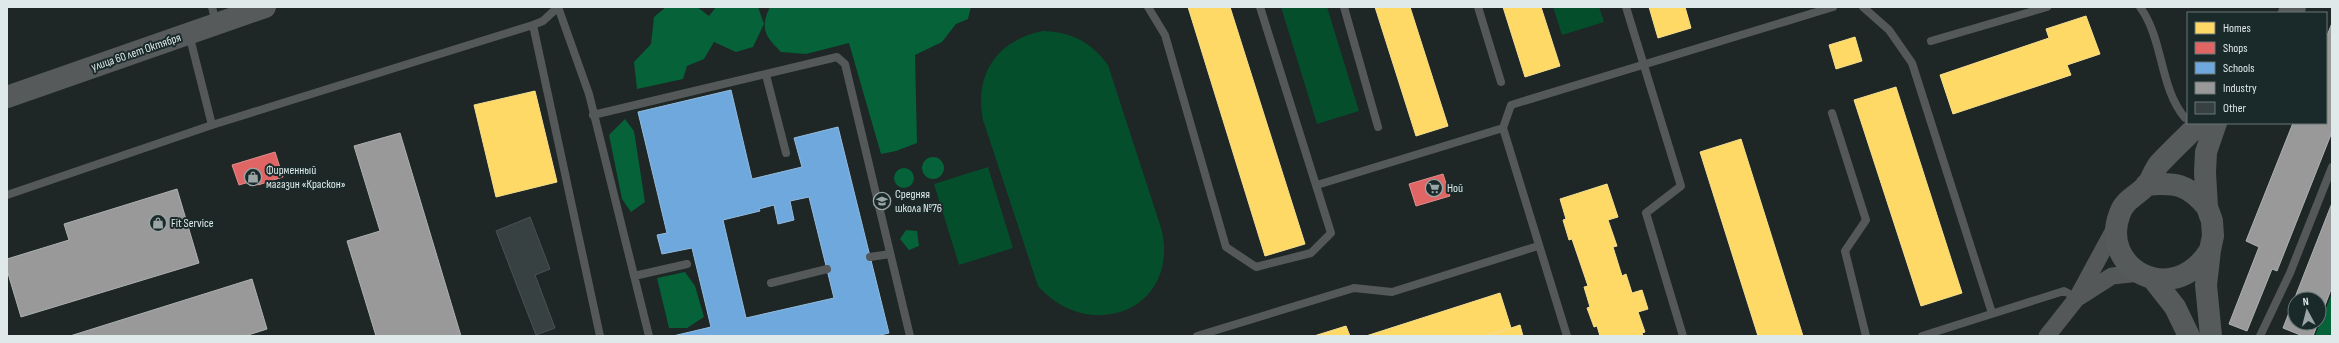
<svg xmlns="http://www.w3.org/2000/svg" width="2339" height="343" font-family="'Sofia Sans Condensed',sans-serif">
<rect width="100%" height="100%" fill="#1e2626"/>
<path fill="#044e2c" d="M1281,7H1327L1359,111L1317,124Z
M1553,7H1599L1604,22L1562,35Z
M1043,31C1072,32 1091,42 1108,65L1162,231C1179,312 1088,343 1038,286L983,120C974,74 997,40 1043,31Z
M988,167L1013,248L959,265L934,184Z"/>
<path fill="#056239" d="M666,7H697L709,16L716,7H758L764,24L753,47L736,52L714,42L704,59L687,66L683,79L637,89L634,62L651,44L654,17Z
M770,7H971L968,19L956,24L942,42L915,55L917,143L896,151L881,154L849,43L806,54L781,52C766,37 759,29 770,7Z
M625,119L634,131L645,202L631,212L622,199L609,135Z
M922 168a11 11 0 1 1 22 0a11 11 0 1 1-22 0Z
M894 178a10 10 0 1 1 20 0a10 10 0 1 1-20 0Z
M906,230L917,231L919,246L909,250L900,239Z
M685,272L695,286L704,317L687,328H669L657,278Z
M2332,293V336H2315Z"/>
<path fill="#ffd966" stroke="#f5de8d" d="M1188,7H1230L1305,244L1265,256Z
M1375,7H1410L1448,126L1416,136Z
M1503,7H1541L1560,66L1525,77Z
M1649,7H1685L1691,28L1658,38Z
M2086,16L2100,54L2067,65L2071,75L1953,114L1940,75L2049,38L2046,29Z
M1855,37L1862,61L1836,69L1829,45Z
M1896,87L1962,293L1921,306L1854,100Z
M535,91L557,182L496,197L474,105Z
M1741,139L1803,336H1758L1700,152Z
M1607,184L1618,217L1608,220L1617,246L1613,247L1622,276L1626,274L1632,293L1642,290L1648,309L1638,312L1645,332L1642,333L1643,336H1600L1597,326L1594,327L1587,308L1590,307L1584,287L1588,286L1572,239L1569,240L1563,220L1566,219L1560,199Z
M1500,293L1511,328L1486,336H1366Z
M1520,325L1523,336H1486L1511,328Z
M1346,326L1350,336H1314Z"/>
<path fill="#e06666" stroke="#e08d8d" d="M275,152L283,177L258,185L256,180L239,185L232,165Z
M1443,174L1450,196L1416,206L1409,184Z"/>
<path fill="#6fa8dc" stroke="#91bce0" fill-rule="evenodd" d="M731,90L752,179L802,167L794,138L838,127L889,333L876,336H673L711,327L692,248L662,254L657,235L667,233L638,112ZM809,197L834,298L746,318L723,220L760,211L759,209L774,205L778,224L794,220L790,201Z"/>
<path fill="#999" stroke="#aeb1b1" d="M2332,23V132L2277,271L2272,269L2247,331L2229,324L2259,247L2246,241L2293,123H2326V38Z
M400,133L461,336H376L347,241L380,231L354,146Z
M177,189L199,263L21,317L7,270V259L69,240L64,224Z
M2332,203V287L2319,321V299H2295V323H2318L2313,336H2303L2283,328Z
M252,279L267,329L245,336H70Z"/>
<path fill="#374142" stroke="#4a5153" d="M530,217L550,269L535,275L555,328L536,335L496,231Z"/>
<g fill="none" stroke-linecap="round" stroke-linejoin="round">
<path stroke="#555858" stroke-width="8" d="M212,7L216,23
M558,7L543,21L533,25L600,336
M558,7L589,94L649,336
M1148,7L1165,35L1226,247L1256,267L1311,253L1331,233L1260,7
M1344,7L1378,127
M1478,7L1501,82
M1626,7L1681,186L1646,213L1683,336
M1863,7L1889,30L1912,63L1992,313
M2140,7C2164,40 2159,87 2185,118L2188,117
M189,34L212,125
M1931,41L2047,7
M766,75L786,153
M1832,113L1866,220L1845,251L1866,336
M593,115L837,57L845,64L910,336
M1317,185L1503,128
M7,195L212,125L533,25
M870,257L890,254
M634,276L687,264
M771,283L827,269
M1197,336L1354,288L1392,292L1538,246
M1567,336L1503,128L1511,105L1833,7
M1922,336L2064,291L2077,298
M2260,336L2290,273L2332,167"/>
<path stroke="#555858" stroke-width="17" d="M2079,297L2112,276L2140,273
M2047,336L2077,298L2116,226"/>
<path stroke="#575a5a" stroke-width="22" d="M2289,13L2295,7
M7,97L265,7
M2200,123C2186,137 2172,150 2159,164C2154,170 2152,179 2147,185C2138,195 2125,199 2120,213C2098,268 2173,310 2210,250
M2146,185C2175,182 2188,184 2207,207
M2153,279L2175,307L2189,336
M2211,336L2206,285L2210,250L2213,236L2212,221L2207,207L2205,173L2206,152L2216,123"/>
</g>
<defs>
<symbol id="shop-ring" viewBox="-11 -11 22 22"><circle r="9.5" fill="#1a2929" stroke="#9ba5a5" stroke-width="1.5"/><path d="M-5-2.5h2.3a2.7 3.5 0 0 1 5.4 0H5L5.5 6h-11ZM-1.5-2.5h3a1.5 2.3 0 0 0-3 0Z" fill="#9ba5a5"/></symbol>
<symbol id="supermarket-ring" viewBox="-11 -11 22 22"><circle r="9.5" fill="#1a2929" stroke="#9ba5a5" stroke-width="1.5"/><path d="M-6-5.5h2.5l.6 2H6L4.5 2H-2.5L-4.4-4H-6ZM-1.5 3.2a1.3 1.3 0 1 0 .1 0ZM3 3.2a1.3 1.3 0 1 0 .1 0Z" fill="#9ba5a5"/></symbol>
<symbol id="school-ring" viewBox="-11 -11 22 22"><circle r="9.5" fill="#1a2929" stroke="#9ba5a5" stroke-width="1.5"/><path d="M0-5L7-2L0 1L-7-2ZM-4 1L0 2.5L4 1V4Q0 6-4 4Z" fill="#9ba5a5"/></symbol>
</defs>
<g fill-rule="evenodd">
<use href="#shop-ring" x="243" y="167" width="20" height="20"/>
<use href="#supermarket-ring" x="1424" y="178" width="20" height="20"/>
<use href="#school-ring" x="872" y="191" width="20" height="20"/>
<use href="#shop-ring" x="148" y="213" width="20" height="20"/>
</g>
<g text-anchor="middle" stroke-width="4" stroke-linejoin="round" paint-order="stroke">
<g font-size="12" fill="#dfe9e9" stroke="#1a2929">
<text transform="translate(136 52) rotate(-19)" y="4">улица 60 лет Октября</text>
</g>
<g font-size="12" fill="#dfe9e9" stroke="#1a2929" text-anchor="start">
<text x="266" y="174">Фирменный<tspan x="266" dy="14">магазин «Краскон»</tspan></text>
<text x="1447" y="192">Ной</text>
<text x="895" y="198">Средняя<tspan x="895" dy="14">школа №76</tspan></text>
<text x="171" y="227">Fit Service</text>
</g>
</g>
<rect width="2339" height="343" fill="none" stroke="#dfe9e9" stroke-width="16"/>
<rect x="2187" y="12" width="140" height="112" fill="#1a2929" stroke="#697676"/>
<rect x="2195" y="22" width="20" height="12" fill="#ffd966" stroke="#697676"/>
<text x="2223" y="32" font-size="12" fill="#dfe9e9">Homes</text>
<rect x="2195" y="42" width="20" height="12" fill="#e06666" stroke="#697676"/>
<text x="2223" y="52" font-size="12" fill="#dfe9e9">Shops</text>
<rect x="2195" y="62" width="20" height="12" fill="#6fa8dc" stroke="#697676"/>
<text x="2223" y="72" font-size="12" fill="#dfe9e9">Schools</text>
<rect x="2195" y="82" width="20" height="12" fill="#999999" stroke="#697676"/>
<text x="2223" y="92" font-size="12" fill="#dfe9e9">Industry</text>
<rect x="2195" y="102" width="20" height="12" fill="#374142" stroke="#697676"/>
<text x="2223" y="112" font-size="12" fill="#dfe9e9">Other</text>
<g transform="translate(2307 311) rotate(353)"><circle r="19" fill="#1a2929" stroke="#697676"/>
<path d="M0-3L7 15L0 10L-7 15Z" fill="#9ba5a5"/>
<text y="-6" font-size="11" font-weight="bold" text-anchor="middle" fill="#dfe9e9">N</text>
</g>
</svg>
